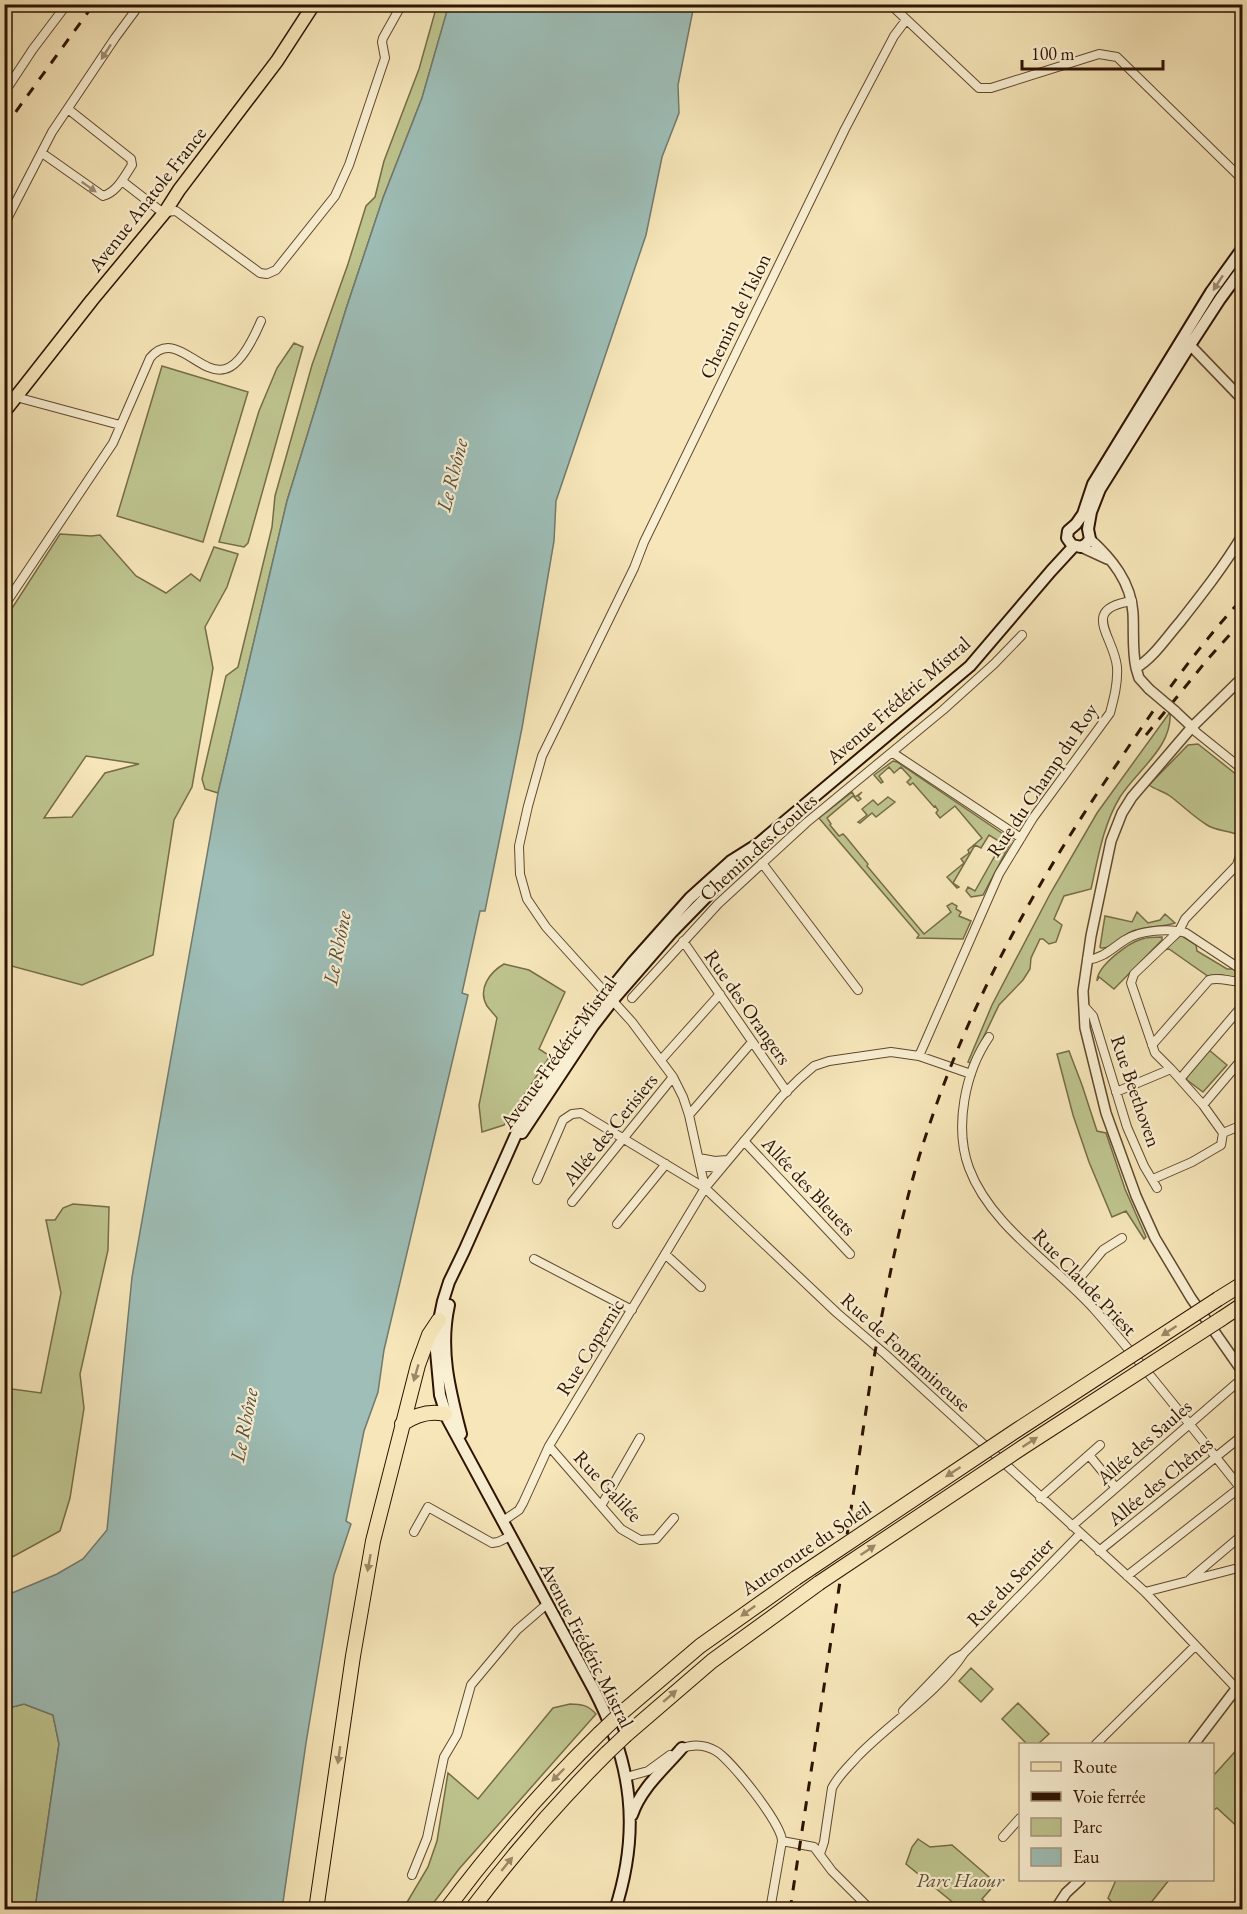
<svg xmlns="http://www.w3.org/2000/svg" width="1247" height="1914" font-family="'EB Garamond',serif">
<rect width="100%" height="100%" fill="#f6e6b9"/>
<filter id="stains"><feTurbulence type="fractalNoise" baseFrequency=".00333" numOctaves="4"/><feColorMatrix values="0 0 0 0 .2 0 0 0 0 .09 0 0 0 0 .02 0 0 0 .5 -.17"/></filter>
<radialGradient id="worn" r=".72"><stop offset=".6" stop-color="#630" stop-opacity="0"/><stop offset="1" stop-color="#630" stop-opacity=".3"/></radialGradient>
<path fill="#bec48e" stroke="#766c47" stroke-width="1.5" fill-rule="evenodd" d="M437,5H449L422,98L383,198L346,309L287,501L218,793L205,789L202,779L226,676L238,667L272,527L275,496L312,365L348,264L366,206L375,197L384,161L419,69Z
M294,343L303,347L248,543L244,547L219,542L259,411L277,368Z
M162,366L248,392L203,542L117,516Z
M60,534L91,536L100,535L136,576L166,593L191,574L200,581L214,547L238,554L227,587L205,627L213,668L192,787L174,820L153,955L82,985L4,964L5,619ZM86,756L139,764L105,773L72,817L44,818Z
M1170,712C1173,747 1137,770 1120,797C1103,825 1098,858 1091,889L1064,896L1054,919L1062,925L1056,942L1049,944L1043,939H1040L1031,958L1030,969L1023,980L999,1005L971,1063L968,1062L992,1005L1050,894L1097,813Z
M1198,744L1242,779V837C1232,830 1218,832 1207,825C1194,817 1182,805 1170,796C1163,791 1156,790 1149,785L1188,745Z
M893,761L897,762L1012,840L983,895L971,897L966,891L968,887L975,891L1002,843L989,835L981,848L975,845L953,883L959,887L957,888L947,877L964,863L961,859L969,853L968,850L982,838L955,806L940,818L936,813L938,810L935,806L934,807L913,783L910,785L907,782L911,778L901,767L894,773L889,767L879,776L883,782L881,783L874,775Z
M852,792L855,797L862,792L858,796L861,799L858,801L853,796L827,818L831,824L830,825L839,836L843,834L846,837L868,864L867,866L924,934L951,912L947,906L952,903L957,906L956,909L961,912L959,916L971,921L963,939L917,938L919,935L819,818Z
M888,797L895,802L876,817L872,813L860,823L858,822L867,815L862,809L873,800L878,805Z
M1137,912L1148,923L1160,920L1165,914L1175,923C1161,928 1145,925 1131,932C1121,936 1112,949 1101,948L1100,947L1105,916L1132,922Z
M1180,936H1182L1196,945L1197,951L1227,969H1233L1242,974V979L1221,975L1209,977L1169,949L1164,950Z
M1162,937V940L1114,989L1099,977L1097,981C1097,966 1128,943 1142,939C1148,937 1155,937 1162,937Z
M504,964L529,970L565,992L539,1049L550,1056L504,1125L482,1132L479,1105L497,1018C494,1014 490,1010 487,1006C477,989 490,972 504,964Z
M1209,1050L1227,1065L1203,1092L1187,1080L1186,1076Z
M1069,1051L1082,1085L1097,1131L1106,1133L1125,1189L1146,1237L1144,1239L1126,1211L1112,1217L1089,1162L1073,1115L1057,1054Z
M73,1204L109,1207L108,1250L80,1374L84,1408L70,1498L60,1531L5,1561V1388L41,1393L61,1293L46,1220H55L63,1208Z
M971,1668L993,1689L981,1702L959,1681Z
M1018,1703L1049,1734L1038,1744H1027L1002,1719Z
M24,1704L53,1715L59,1744L35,1909H5L4,1709Z
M570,1704C581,1704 588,1705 596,1714L459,1869L429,1909H403L428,1867L437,1841L448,1773L478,1799L553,1708Z
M1242,1744V1831L1217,1808L1212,1811L1213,1776Z
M918,1839L930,1847L952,1845L996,1883L982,1899L992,1909H961L906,1864L912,1847Z
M1116,1880H1169L1146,1909H1113L1115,1906L1108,1898Z"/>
<path fill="#9ebeb7" stroke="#717a6e" stroke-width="1.5" d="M449,4L694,5L678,85L679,113L662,157L646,235L556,501L554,541L522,728L485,911H480L462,993L468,995L384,1350L378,1392L364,1431L346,1521L351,1524L334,1575L306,1743L282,1909H35L59,1744L53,1715L24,1704L5,1709V1596L57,1574L83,1559L107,1530L132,1277L218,793L287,501L346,309L383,198L422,98Z"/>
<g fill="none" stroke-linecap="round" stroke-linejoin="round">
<defs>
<path id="minor" d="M890,4L979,88H991L1099,54L1117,57L1242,179
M4,93L33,49L67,4
M42,153L103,196C117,192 124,177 132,165L131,159L68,109
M122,181L158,209L165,212L176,211L260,273L267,274L276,270L335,196L349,165L385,58L382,42L383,38L402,4
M4,225L52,132L115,38L140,4
M4,396L16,397L120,425
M4,606L113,443L150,358C175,328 199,376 225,369C241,365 255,335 261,321
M1192,727L1196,732L1242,769
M893,753L1021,838
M762,863L858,990
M683,941L787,1092
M1087,960C1104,958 1112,948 1125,940C1139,930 1170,928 1186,933L1242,970
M632,998L718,904L806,823L943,710L994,664L1022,635
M1084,1006L1093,1016L1127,1127L1144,1166L1157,1188
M989,1037C965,1072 954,1127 969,1168C991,1227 1054,1264 1095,1310C1146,1368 1194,1430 1242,1490
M1152,1045L1209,980C1220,976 1231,983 1242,981
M919,1056L999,874L1033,818L1110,713C1114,698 1118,683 1117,667C1114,636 1079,609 1132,601
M661,1060L720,994
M1171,1069L1155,1053L1131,983L1134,974L1179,931L1185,919L1237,865L1242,849
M1180,1079L1242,1006
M1116,1092L1171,1069L1203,1105L1223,1133
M1203,1105L1242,1059
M689,1115L752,1042
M1223,1133L1242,1125
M744,1141L850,1254
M699,1158L715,1161L727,1160
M701,1165L720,1169
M1153,1179L1192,1162L1221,1145L1223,1133
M537,1180L563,1120L572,1114L581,1113L705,1188L837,1313L885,1354L1145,1592L1237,1689
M705,1188L689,1115L683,1097L673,1077L632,1022L546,927L527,899L520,874L519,846L528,806L542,756L634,568L644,542L845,129L894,36L906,20
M572,1202L673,1077
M617,1224L666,1164
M665,1254L701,1287
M534,1259L632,1310
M1073,1286L1103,1250L1122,1238
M549,1446L621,1529L640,1540L656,1539L674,1518
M1089,1455L1116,1488
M1040,1498L1100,1445
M601,1506L640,1438
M503,1521L519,1510L523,1503L549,1446L705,1188L781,1097L799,1079L814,1066L829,1061L891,1052L919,1056L971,1074
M1072,1526L1238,1382
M414,1532L428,1507L492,1543L498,1542L511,1536
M1099,1551L1242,1436
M1127,1576L1242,1486
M1190,1579L1242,1535
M1145,1592L1242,1567
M903,1711L953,1659L963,1654
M1096,1744L1195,1646
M680,1749C692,1744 704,1744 716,1751C731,1760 782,1824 782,1841L770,1910
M626,1777L648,1771L670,1755
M1003,1837L1020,1818
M782,1841L814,1847L832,1871L871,1910
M820,1854L824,1842L832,1788C838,1776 849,1766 858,1756C892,1721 937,1694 964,1653L1080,1534
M412,1875L427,1838L444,1757L457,1735L471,1685L517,1630L547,1604"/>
<path id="tertiary" d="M1189,339L1190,345L1242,399
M1090,539C1112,559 1131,582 1133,613C1134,631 1132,650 1136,668L1139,678L1149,689
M1081,547L1107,559
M1136,668C1154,657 1166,638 1180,622C1202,594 1224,566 1242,536
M1242,678L1192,727L1132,797L1122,813L1111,841L1091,936L1083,991L1085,1028L1106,1113L1136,1196L1155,1238L1191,1298L1242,1371
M1175,711L1192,727
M1194,1744L1242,1681
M1055,1910L1066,1893L1080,1880"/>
<path id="secondary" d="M1242,249L1211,292L1093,484L1083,514L1076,524L1068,531L1067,538L1072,545L1081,547L1086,544L1090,539L1088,529L1091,512L1100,489L1190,345L1220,299L1242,269
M522,1133L593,1026L613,1000L672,932L758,844L970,666L1051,571L1074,546
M449,1305C439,1350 450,1391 461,1434
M632,1815C641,1788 664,1769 682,1748
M615,1910C641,1830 632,1763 594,1690L448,1420L440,1395L436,1351V1335L443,1301L449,1282L464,1251L526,1112L585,1021L633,962L690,898L731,861L758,844"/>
<path id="primary" d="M4,412L92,300L165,212L179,190L277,61L314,4"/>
<path id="motorway" d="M1218,1299L1242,1284
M1221,1319L1242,1305
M402,1424C415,1415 429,1410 445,1414
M619,1715L700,1646L796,1578
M626,1735L712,1661L819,1583
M316,1910L353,1656L373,1541L418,1365L429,1335L439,1320
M446,1910C493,1847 544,1788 600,1733
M471,1910C513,1854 558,1802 607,1753"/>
</defs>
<use href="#minor" stroke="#60482e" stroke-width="10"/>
<use href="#tertiary" stroke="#60482e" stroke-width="12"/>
<use href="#secondary" stroke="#2e1300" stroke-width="14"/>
<use href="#primary" stroke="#2e1300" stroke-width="15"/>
<use href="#motorway" stroke="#2e1300" stroke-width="16"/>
<use href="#minor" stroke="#f9efd2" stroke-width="8"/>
<use href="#tertiary" stroke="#f9efd2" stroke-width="9"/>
<use href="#secondary" stroke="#f9efd2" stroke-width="10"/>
<use href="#primary" stroke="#f6e6b9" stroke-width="12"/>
<use href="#motorway" stroke="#f6e6b9" stroke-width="14"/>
<path stroke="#2e1300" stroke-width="3" stroke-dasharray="10 10" stroke-linecap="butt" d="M4,128L94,4
M1146,735L1207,660L1242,621
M790,1910L874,1358C888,1281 903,1203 928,1129C972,996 1040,876 1119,761C1157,704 1196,649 1242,599"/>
<defs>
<path id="tertiary-bridge" d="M1149,689L1175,711"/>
<path id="motorway-bridge" d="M796,1578L1014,1432L1218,1299
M819,1583L1023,1447L1221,1319
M600,1733L619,1715
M607,1753L626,1735"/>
</defs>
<use href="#tertiary-bridge" stroke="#60482e" stroke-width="12" stroke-linecap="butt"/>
<use href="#motorway-bridge" stroke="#2e1300" stroke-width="16" stroke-linecap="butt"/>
<use href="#tertiary-bridge" stroke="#f9efd2" stroke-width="9"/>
<use href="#motorway-bridge" stroke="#f6e6b9" stroke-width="14"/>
</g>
<defs><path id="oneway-solid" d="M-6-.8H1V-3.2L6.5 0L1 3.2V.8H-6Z" transform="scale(1.5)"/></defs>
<g fill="#9e8c74">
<use href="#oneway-solid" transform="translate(106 52) rotate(123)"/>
<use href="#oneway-solid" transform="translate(89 187) rotate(35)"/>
<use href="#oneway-solid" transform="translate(1218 283) rotate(123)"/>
</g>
<g fill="#9c8766">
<use href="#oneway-solid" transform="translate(1169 1331) rotate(147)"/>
<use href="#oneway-solid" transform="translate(416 1373) rotate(106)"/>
<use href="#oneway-solid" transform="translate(1030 1442) rotate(-33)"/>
<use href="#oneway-solid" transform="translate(953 1472) rotate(147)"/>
<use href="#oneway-solid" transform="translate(868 1550) rotate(-34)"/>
<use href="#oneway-solid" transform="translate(369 1563) rotate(100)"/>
<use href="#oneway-solid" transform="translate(748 1611) rotate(144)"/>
<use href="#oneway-solid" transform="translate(670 1696) rotate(-41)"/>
<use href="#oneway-solid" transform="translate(339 1755) rotate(98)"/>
<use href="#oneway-solid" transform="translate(558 1775) rotate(134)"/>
<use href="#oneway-solid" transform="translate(507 1864) rotate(-51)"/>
</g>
<g text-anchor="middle" stroke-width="4.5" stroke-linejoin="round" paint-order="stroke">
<g font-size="20" fill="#2e1300" stroke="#f9efd2">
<text transform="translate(147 199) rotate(-52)" y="7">Avenue Anatole France</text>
<text transform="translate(735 316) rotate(-64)" y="7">Chemin de l'Islon</text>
<text transform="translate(898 700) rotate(-41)" y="7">Avenue Frédéric Mistral</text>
<text transform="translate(1042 780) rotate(-56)" y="7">Rue du Champ du Roy</text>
<text transform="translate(758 847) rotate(-42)" y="7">Chemin des Goules</text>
<text transform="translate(748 1007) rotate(55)" y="7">Rue des Orangers</text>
<text transform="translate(558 1052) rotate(-54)" y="7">Avenue Frédéric Mistral</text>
<text transform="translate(1136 1091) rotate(71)" y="7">Rue Beethoven</text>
<text transform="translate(610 1129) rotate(-51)" y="7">Allée des Cerisiers</text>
<text transform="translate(809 1186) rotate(47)" y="7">Allée des Bleuets</text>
<text transform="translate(1085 1282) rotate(46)" y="7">Rue Claude Priest</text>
<text transform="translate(590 1347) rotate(-58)" y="7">Rue Copernic</text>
<text transform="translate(906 1352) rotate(42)" y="7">Rue de Fonfamineuse</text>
<text transform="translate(1144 1442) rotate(-41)" y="7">Allée des Saules</text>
<text transform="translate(1160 1481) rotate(-39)" y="7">Allée des Chênes</text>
<text transform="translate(608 1486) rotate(47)" y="7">Rue Galilée</text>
<text transform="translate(806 1548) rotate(-34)" y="7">Autoroute du Soleil</text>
<text transform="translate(1010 1582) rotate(-46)" y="7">Rue du Sentier</text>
<text transform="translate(587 1645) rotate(63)" y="7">Avenue Frédéric Mistral</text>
</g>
<g font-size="20" font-style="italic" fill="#605132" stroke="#f9efd2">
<text x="960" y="1887">Parc Haour</text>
</g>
<g font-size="21" font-style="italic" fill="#554f40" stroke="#f9efd2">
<text transform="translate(452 475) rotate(-76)" y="7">Le Rhône</text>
<text transform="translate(337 948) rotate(-79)" y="7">Le Rhône</text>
<text transform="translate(244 1425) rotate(-79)" y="7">Le Rhône</text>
</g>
</g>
<rect width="1247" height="1914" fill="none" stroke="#f6e6b9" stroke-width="24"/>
<rect x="6" y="6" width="1235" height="1902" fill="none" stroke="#2e1300" stroke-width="3"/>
<rect x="12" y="12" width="1223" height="1890" fill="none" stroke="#2e1300" stroke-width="1.5"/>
<rect x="1019" y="1743" width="195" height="138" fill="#f9efd2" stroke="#a8977e" stroke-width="1.5"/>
<rect x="1031" y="1762" width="30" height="9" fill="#f6e6b9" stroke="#a8977e" stroke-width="1.5"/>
<text x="1073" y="1773" font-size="18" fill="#2e1300">Route</text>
<rect x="1031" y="1792" width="30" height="9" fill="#2e1300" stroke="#a8977e" stroke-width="1.5"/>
<text x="1073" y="1803" font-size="18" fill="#2e1300">Voie ferrée</text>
<rect x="1031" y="1818" width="30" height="18" fill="#bec48e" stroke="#a8977e" stroke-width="1.5"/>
<text x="1073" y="1833" font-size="18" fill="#2e1300">Parc</text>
<rect x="1031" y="1848" width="30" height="18" fill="#9ebeb7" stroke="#a8977e" stroke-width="1.5"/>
<text x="1073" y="1863" font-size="18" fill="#2e1300">Eau</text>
<path d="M1022 60v9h141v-9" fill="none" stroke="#2e1300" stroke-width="3"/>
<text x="1031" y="60" font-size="18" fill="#2e1300" stroke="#f9efd2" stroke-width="4.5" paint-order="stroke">100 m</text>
<rect width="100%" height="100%" filter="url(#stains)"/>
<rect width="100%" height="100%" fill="url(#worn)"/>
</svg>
